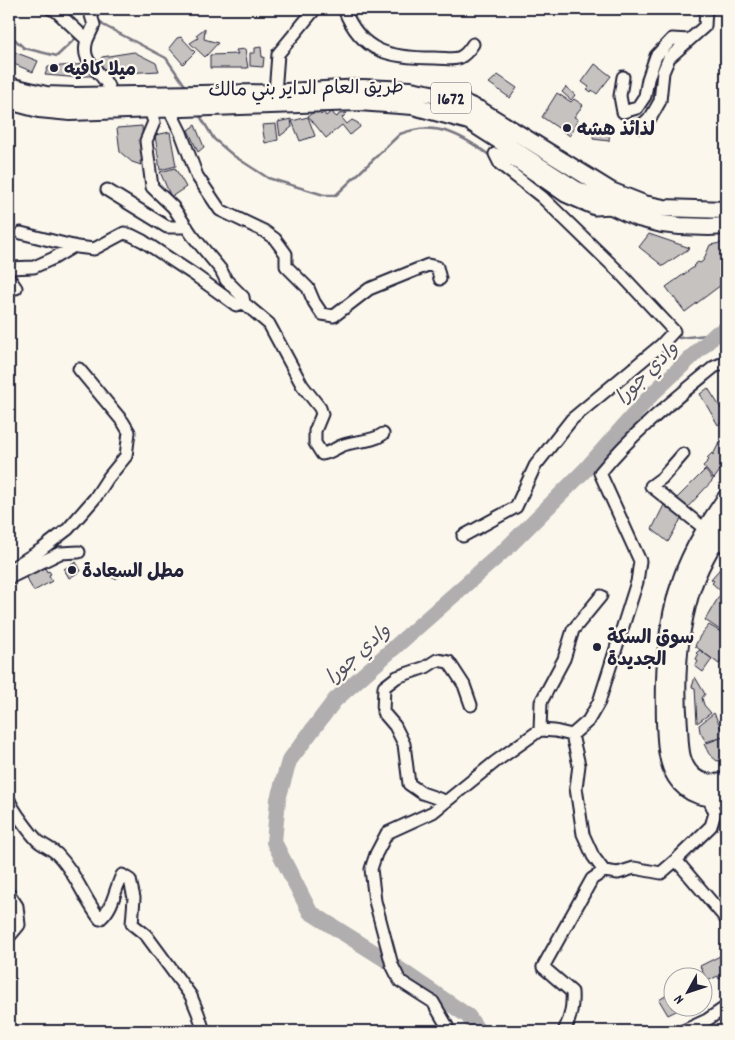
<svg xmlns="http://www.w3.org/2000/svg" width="735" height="1040" font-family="Dekko,'Playpen Sans Arabic',sans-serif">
<rect width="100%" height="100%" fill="#fbf7ec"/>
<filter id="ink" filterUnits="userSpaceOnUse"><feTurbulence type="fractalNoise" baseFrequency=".02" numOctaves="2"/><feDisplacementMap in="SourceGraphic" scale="10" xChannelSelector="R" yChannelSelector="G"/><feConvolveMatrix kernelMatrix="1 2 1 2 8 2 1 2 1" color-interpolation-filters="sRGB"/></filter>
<g filter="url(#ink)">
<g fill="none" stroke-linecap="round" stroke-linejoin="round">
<path stroke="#787681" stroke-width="2.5" d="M97,18L103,25L166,58L186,87
M9,34L24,48L57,56L78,36
M200,116L214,139L234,156L268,178L324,195H336L400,134C437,119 462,136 492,157
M675,333L679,338L716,334"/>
<path stroke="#b1aeb0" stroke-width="16" d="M478,1031L468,1016L383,958L310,912L274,842L278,799L289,761L335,700L507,548L585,470L652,394L716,334L726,329"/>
</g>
<path fill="#c6c2c0" stroke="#22223b" d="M205,28L204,39L218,43L205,57L190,43L198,38L196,35Z
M181,37L195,52L183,64L169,48L177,38Z
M261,47L262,57H264L263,67L250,66V53H255V48Z
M245,49L248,68H210V55L238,54L236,50Z
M9,50L38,61L33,72L9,62Z
M134,52L156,63L159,71L107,74L99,61L102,57Z
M87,64L98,76H83L81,78L45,75L48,67Z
M595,64L611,76L597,94L592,90L591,92L587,89L589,87L582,82Z
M498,75L517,88L510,98L489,83Z
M566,87L575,95L571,100L562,92Z
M557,93L571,102L574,99L583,105L574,117L578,119L570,136L542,117Z
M317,110L321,115L323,112L326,116L332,111L334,115L337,117L339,114L347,113L342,118L347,124L352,120L358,123L360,127L350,135L342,125L326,138L308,116Z
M308,117L315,136L300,141L292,121Z
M291,119L292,127L280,136L278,122Z
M276,124L278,140L265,143L262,125Z
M195,125L204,147L198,152L188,130Z
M594,125L610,126L609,141L593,139Z
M142,126L144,160L140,161L141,165L132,162L120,152L117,128Z
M170,132L176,166L160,170L155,135Z
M175,168L186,187L171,197L160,172Z
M649,234L690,248L663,266L639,247Z
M726,242V285L722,287L721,285L685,312L666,287L694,267L693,266L698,262L700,263L703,261L710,245Z
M708,388L722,410L726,406V419L718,425L700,394Z
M723,440L726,445V462L714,479L703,466L709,460L707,458L712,453L713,455L719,443Z
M705,470L713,480L685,510L676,499Z
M664,505L682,517L668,542L652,529Z
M76,562L81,571L69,578L64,569Z
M726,562V596L712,583L714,581L711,579Z
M44,565L47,572L49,571L51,574L49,575L52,581L34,591L25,576Z
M109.5 573a5.5 5.5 0 1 1 11 0a5.5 5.5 0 1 1-11 0Z
M721,593L726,598V634L705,620Z
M709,625L726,635V654L719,664L695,646L700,636Z
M700,650L712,659L703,672L695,666L698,662L696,659L698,655L696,653Z
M695,677L705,694L702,698L704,705L711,713L697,723L695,688L692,687Z
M714,713L725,736L706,742L700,732L699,725Z
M726,736V759L717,761L709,754L704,744Z
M726,953V973L723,975L724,977L719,979L718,976L707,981L700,966Z
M672,992V1008H682L668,1015L659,1000Z"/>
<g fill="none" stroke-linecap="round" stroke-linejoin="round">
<defs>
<path id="minor" d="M51,9L55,10L87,40C80,62 97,67 107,84C109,88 110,92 111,96
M344,9C361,53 391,58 434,58C454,58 460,64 473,44
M87,40L94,25L89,9
M623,77L620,96L623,112L637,108L645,96L648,79L656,56L672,39L689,40
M275,93L278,54L315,9
M169,109L181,133L197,176L220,210L264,231L275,239L286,254V266L308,288L314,302L322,314L334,316L369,289L428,265L437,267L440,279
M639,127L651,117L660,101L663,72L669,58L705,26L706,9
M495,154L513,160L565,196L595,209L612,208
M107,190L167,227H187
M21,233L77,247L94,249L124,233L131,235L143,241L196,276L236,305L244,303L243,297L226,280L221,270L192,235L173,207L152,187L146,141L154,122L150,110
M9,268L34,267L54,258L74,246
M9,278L16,288
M244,303L269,324L302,385L320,408L322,414L315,431V443L322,454C330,453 334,449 341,446C354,440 371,443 383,434
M683,454L662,478L651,486L705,529
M463,536L516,507L535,466L572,419L661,345L674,331L619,272L542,197L500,164L495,154
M715,542L726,547
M9,570L42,549L68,529L95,498L108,478L126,456L129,432L123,422L79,369
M9,578L60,553L79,552
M540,730L541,702L564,659L573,630L601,596
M572,735L588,721L599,702L637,582L640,561L600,473C633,432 674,400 714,367L726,362
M572,735L579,765L576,788L583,834L593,856L604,871L618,873L634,868L661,873L676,860
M709,799L715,813L711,826L676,860L726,919
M9,800C13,810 30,833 38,841C44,846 52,849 57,854C76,873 84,899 100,919C114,907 114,891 122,875L130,880L134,898L132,924L146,935L191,996L198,1013L204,1031
M445,801L422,793L409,784L404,744L395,726L383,712L384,687L397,677L426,667L437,660L449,662L464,685L471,705
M9,894L17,906L19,925L9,937
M444,1031L447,1026L433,1002L400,981L392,965L375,901L371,869L376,854L387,833L433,812L495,762L540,730L555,731L572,735
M564,1031C571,1018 573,1006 572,992L543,967L592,879L604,871
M683,1031L707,1020L726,1007"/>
<path id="highway" d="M9,86L46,95L75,96L266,93L363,88L411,90L452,98L480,110L611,191L644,204L664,208L726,210
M9,101L39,109L70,112L359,102L413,106L469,121L575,189L635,217L662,224L680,226L709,227L726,226
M726,498C709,523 692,549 682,578C665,625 664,673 665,722C666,740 666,761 676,777C688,796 706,799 726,797
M726,523C712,545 697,569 690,595C677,639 675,681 679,727C680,743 679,762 691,774C700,784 713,783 726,782"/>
</defs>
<use href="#minor" stroke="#22223b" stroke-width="15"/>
<use href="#highway" stroke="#22223b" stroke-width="20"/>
<use href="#minor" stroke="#fbf7ec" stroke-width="11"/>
<use href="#highway" stroke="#fbf7ec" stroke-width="16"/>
</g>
</g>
<g fill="#22223b" stroke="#fbf7ec" stroke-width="2">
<circle cx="54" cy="68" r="5"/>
<circle cx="567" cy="128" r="5"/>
<circle cx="72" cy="570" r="5"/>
<circle cx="597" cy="647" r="5"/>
</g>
<g text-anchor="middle" stroke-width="4.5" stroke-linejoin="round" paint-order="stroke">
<rect fill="#fbf7ec" stroke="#636270" stroke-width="1" x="431" y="82.5" width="40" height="31" rx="4"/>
<g font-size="18" font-weight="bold" fill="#22223b">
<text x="451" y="104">1672</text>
</g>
<g font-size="19" font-weight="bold" fill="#22223b" stroke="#fbf7ec" text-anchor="start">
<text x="64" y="75">ميلا كافيه</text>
<text x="577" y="135">لذائذ هشه</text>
<text x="82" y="577">مطل السعادة</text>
<text x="607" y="643">سوق السكة<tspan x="607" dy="22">الجديدة</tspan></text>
</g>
<g font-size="19" fill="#22223b" stroke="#fbf7ec">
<text transform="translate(306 87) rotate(-1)" y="7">طريق العام الداير بني مالك</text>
</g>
<g font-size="20" font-style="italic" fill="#545364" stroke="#fbf7ec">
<text transform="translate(646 372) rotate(-45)" y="7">وادي جورا</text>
<text transform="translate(357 653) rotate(-42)" y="7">وادي جورا</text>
</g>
</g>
<rect width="735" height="1040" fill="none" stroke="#fbf7ec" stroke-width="30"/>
<rect x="15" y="15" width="705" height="1010" fill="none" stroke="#22223b" stroke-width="2" filter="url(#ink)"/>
<g transform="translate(688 992) rotate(230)"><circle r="24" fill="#fbf7ec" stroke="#a4a2a5"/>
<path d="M0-4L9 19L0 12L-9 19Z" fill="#22223b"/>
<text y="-8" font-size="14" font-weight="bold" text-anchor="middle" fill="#22223b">N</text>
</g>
</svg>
